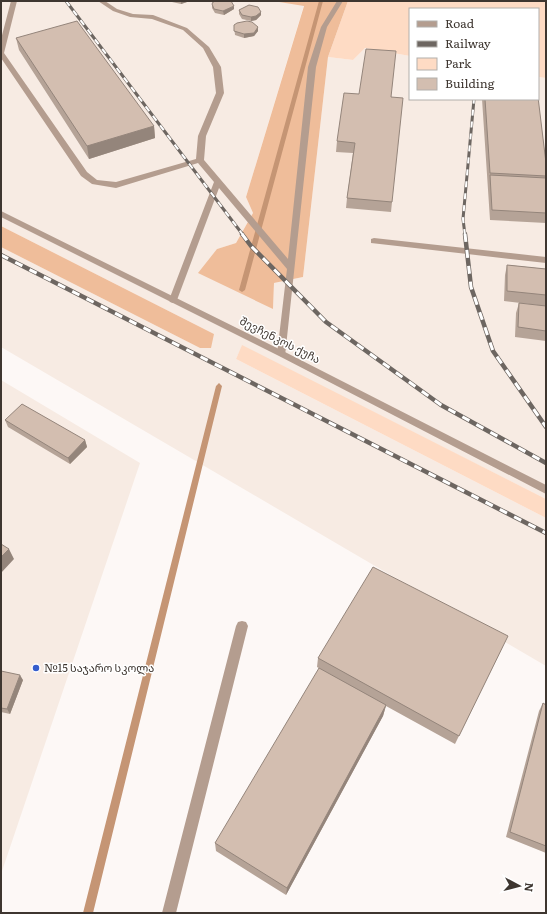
<svg xmlns="http://www.w3.org/2000/svg" width="547" height="914" font-family="Literata,'Noto Sans Georgian',serif">
<rect width="100%" height="100%" fill="#fdf8f6"/>
<path fill="#f7ebe3" d="M1,1H273L304,5L246,197L253,213L236,243L217,249L273,309L274,283L303,277L328,57L353,60L365,48L410,56V99H538V77L546,78V499L242,346L236,359L546,518V666L1,347V247L200,348L214,334L1,226Z
M1,380L140,463L1,874Z"/>
<path fill="#fedbc4" d="M348,1H546V78L538,77V9H410V56L365,48L353,60L328,57Z
M242,345L546,499V518L236,359Z"/>
<path fill="#efbd9a" d="M273,1H348L328,57L303,277L274,283L273,309L198,273L217,249L236,243L253,213L246,197L304,6Z
M1,226L214,334L211,348H200L1,247Z"/>
<g fill="none" stroke-linecap="round" stroke-linejoin="round">
<path fill="#c59574" fill-rule="evenodd" d="M319,1H323L245,290L242,292L239,290Z
M219,383L222,386L93,913H83L216,386Z"/>
<path fill="#b49d8f" fill-rule="evenodd" d="M11,1H17L4,53L87,172L97,180L116,182L196,159L198,136L216,93L213,67L203,48L183,30L152,19L130,17L113,11L98,1H105L117,9L133,14L153,15L187,28L209,47L221,67L224,93L206,136L204,160L288,259L308,67L321,27L337,1H343L327,27L316,67L285,356L282,357L277,354L287,269L219,188L177,300L173,303L170,302L169,300L214,182L198,163L116,188L92,184L81,176L1,58V39Z
M374,238L546,257V263L371,243V239Z"/>
<path fill="#b49d8f" fill-rule="evenodd" d="M1,211L285,352L546,485V494L279,356L1,217Z
M242,621L246,622L248,626L176,913H162L236,626L238,622Z"/>
<defs>
<path id="rail-far1" d="M66,1L243,235
M465,235L463,219L474,99"/>
<path id="rail" d="M242,234L251,246L326,322L441,405L546,463
M465,234L471,287L493,351L546,427
M1,255L546,533"/>
</defs>
<use href="#rail-far1" stroke="#6d6661" stroke-width="3"/>
<use href="#rail" stroke="#6d6661" stroke-width="4.5"/>
<use href="#rail-far1" stroke="#fff" stroke-width="2" stroke-dasharray="6" stroke-linecap="butt"/>
<use href="#rail" stroke="#fff" stroke-width="3" stroke-dasharray="8" stroke-linecap="butt"/>
</g>
<path fill="#b5a397" d="M171,1H190L181,4L172,2Z
M212,4L234,9L224,15L215,13L212,8Z
M239,10L261,12V15L256,20L251,21L242,19L239,14Z
M234,25L258,27V31L254,36L244,38L235,35Z
M16,38L154,126L155,138L89,159L19,50Z
M391,97L392,202L391,212L346,208L347,198L353,153L336,152L337,141Z
M482,99H538L546,163V223L490,220Z
M507,265L546,269V306L504,301L505,275Z
M519,303L546,306V341L515,337L516,313Z
M5,420L85,440L87,447L70,464L8,427Z
M503,646L455,744L386,706L383,716L286,895L216,851L215,843L332,676L317,667L318,658Z
M1,671L23,680L10,714L1,712Z
M543,703L546,705V853L506,837L539,711Z"/>
<path fill="#94857b" d="M181,1H190L181,4Z
M234,6V9L224,15L223,11Z
M261,12V15L256,20L251,21V17Z
M258,27V31L254,36L244,38V34Z
M154,126L155,138L89,159L87,146Z
M85,440L87,447L70,464L68,458Z
M9,549L14,559L1,573V557Z
M20,675L23,680L10,714L7,709Z
M386,705L383,716L286,895L287,888Z"/>
<path fill="#d3beb0" stroke="#94857b" d="M216,1H231L234,6L223,11L214,9L212,4L213,2Z
M249,5L258,7L261,12L256,16L251,17L242,15L239,10Z
M77,21L154,126L87,146L16,38Z
M247,21L252,22L258,27L254,33L244,34L234,31V25L237,23Z
M366,49L396,51L391,97L403,98L392,202L347,198L355,143L337,141L344,93L359,94Z
M538,97L546,163V176L490,173L485,99H538Z
M490,175L546,178V213L492,210Z
M507,265L546,269V295L507,291Z
M519,303L546,306V331L518,327Z
M22,404L85,440L68,458L5,420Z
M1,544L9,549L1,557Z
M373,567L508,636L459,736L318,658Z
M319,668L386,705L287,888L215,843Z
M1,671L20,675L7,709L1,708Z
M543,703L546,705V846L510,832Z"/>
<circle fill="#355dcd" stroke="#fff" stroke-width="1.5" cx="36" cy="668" r="4"/>
<g text-anchor="middle" stroke-width="3" stroke-linejoin="round" paint-order="stroke">
<g font-size="11" fill="#3e3630" stroke="#fff">
<text transform="translate(280 340) rotate(27)" y="4">შევჩენკოს ქუჩა</text>
</g>
<g font-size="11" fill="#3e3630" stroke="#fff" text-anchor="start">
<text x="44" y="672">№15 საჯარო სკოლა</text>
</g>
</g>
<rect width="547" height="914" fill="none" stroke="#3e3630" stroke-width="4"/>
<rect x="409" y="8" width="130" height="92" fill="#ffffff" stroke="#b2afac"/>
<rect x="417" y="21" width="20" height="6" fill="#b49d8f" stroke="#b2afac"/>
<text x="445" y="28" font-size="12" fill="#3e3630">Road</text>
<rect x="417" y="41" width="20" height="6" fill="#6d6661" stroke="#b2afac"/>
<text x="445" y="48" font-size="12" fill="#3e3630">Railway</text>
<rect x="417" y="58" width="20" height="12" fill="#fedbc4" stroke="#b2afac"/>
<text x="445" y="68" font-size="12" fill="#3e3630">Park</text>
<rect x="417" y="78" width="20" height="12" fill="#d3beb0" stroke="#b2afac"/>
<text x="445" y="88" font-size="12" fill="#3e3630">Building</text>
<g transform="translate(519 886) rotate(97)" stroke="#ffffff" stroke-width="3" paint-order="stroke">
<path d="M0-3L7 15L0 10L-7 15Z" fill="#3e3630"/>
<text y="-6" font-size="11" font-weight="bold" text-anchor="middle" fill="#3e3630">N</text>
</g>
</svg>
